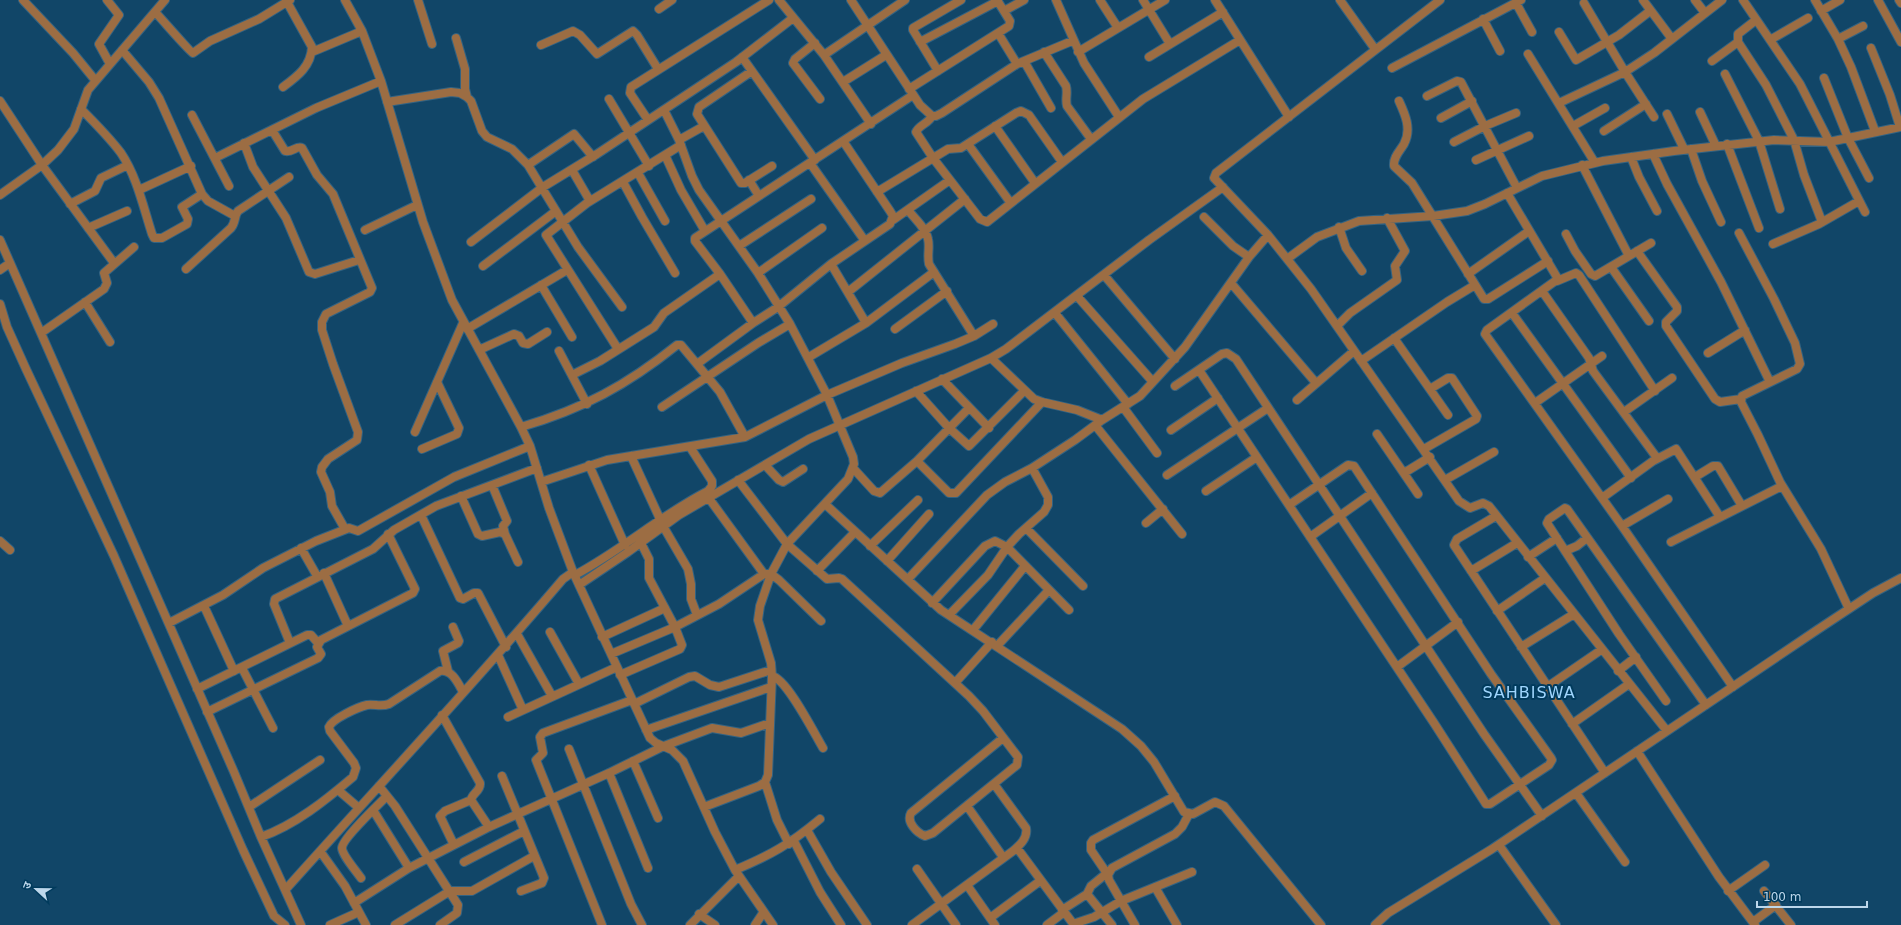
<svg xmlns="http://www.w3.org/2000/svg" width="1901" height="925" font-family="'DejaVu Sans','Noto Sans Devanagari',sans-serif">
<rect width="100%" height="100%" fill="#114668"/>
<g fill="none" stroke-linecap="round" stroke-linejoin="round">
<defs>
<path id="minor" d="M23,0L73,53L95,80
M107,0L119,15L99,44L110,64
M345,0L362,31L381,81L423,222L452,300L521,427L530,446L549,508L573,572L650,738L656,743L672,750L683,761L715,832L735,870L773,925
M418,0L432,44
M779,0L824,55L871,124
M851,0L920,105L932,116H936L942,113L1017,64L1072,41
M1056,0L1084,63L1119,117
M1100,0L1118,28
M1143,0L1170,44
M1215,0L1289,117
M1340,0L1375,49
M1440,0L1216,173L1214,178L1268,235L1311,289L1459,501L1470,508L1483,503L1489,506L1667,731
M1643,0L1672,39
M1695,0L1705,13
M1743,0L1800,84L1865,212
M1815,0L1838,39L1851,67L1875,131
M1878,0L1901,42
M1899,0L1901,3
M1516,3L1532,32
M1584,3L1625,72L1654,117
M659,9L672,0
M1004,11L1024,0
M1821,11L1840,0
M155,12C161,18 190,52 193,53L210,41L259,19L290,0
M1483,19L1500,51
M1559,32L1576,60L1619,35L1650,11
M998,33L1017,64
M456,38L465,69V89L467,97
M1838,39L1863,26
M1770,40L1808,18
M920,42L998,1
M1738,42L1766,85L1794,140L1804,175L1822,222
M815,43L795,59L793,63L820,99
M541,45L573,31L580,35L597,54L633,31L637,35L658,69
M1871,48L1890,95L1900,127
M122,50L149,82L159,98L202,194L208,201L235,216
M312,52L362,31
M1044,52L1066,86C1068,93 1065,99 1067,106L1091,139
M1078,52L1165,0
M1528,54L1595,163
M824,55L905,0
M742,57L815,160
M1149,57L1223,12
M1024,61L1051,108
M1712,61L1738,42V34L1756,20
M1392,68L1521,0
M752,71L699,107L697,114L741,183H745L772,166
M938,71L913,30V28L961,0
M1725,74L1759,141L1780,209
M1824,78L1848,138L1869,178
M843,82L886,55
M283,87C298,76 311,66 312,47L287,2
M909,89L1009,26L1010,21L997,0
M1427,96L1457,81L1461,82L1517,188
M609,99L649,166
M0,101L42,165L114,263
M1399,101C1405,114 1412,129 1404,144C1400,151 1393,157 1394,166L1412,183L1484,299H1488L1548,261
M387,102L451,92L460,93L467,97L471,101L482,131L487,137L512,149L528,165L578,247L622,307
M1559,103L1625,72L1654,53L1722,0
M81,109C95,123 109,137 121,153C137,177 143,206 152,234L154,238H162L187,224L188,219L182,207L202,194
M664,110L679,140L692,176L699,190L758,273L790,324L827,395L853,457L854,464L848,479L787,544L771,574L760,606L758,620L771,663L772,676L768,775L765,782L759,786L704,807
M1700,112L1716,146
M1667,114L1684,149
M192,115L229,186
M932,116C929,123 919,125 916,132L933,158L980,219L987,222L1143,99L1240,40
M1441,118L1472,101
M648,120L630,93L631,87L769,0
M995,126L1035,183
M1573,126L1605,108
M272,130L285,151C292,153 297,145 302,148L317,175L333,194L372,288L370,292L326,314L322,322V330L333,364L358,432L357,440L328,459L322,467L321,472L330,492L332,506L345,529
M1604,131L1646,104
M679,140L704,126
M1454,142L1485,126L1516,113
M244,143L253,167L286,218L309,272L315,274L359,260
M968,144L1010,202
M1727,144L1759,228
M1691,149L1702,181L1721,222
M1653,154L1667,184L1721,282L1770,382
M665,155L681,190L705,231
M1631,157L1639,177L1657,211
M215,158L316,108L381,81
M1476,160L1529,136
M810,163L865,241
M528,165L574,134L593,157
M1582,165L1629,256
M572,170L590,201
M638,173L665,221
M749,180L759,196
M623,182L642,217L675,273
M139,190L191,166
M877,192L948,149L961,148L1016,113L1021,111L1029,115L1062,162
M1507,193L1558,279L1487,330L1485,334L1622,526L1733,687
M0,195L42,165L58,150L74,129L88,90L165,0
M70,204L95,191L101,178L128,165
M908,210C914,218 926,228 928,239C930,247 927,255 929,264L974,336
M1204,217L1233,246L1249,257
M893,220L950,180
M1339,227L1346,248L1362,271
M88,228L127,211
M365,230L417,205
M1739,233L1774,299L1795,343L1800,364L1797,369L1742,396L1741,402L1758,435L1780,482L1821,549L1849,609
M1566,234L1575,251L1591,274L1595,276L1651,243
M0,240L234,772L261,837L301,925
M471,242L543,187L597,154L736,62L793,18
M1773,244L1819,224L1859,201
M739,246L811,199
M1637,251L1677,307V311L1666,322V326L1715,399L1720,402L1741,399
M1287,259L1317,237L1359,221L1433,216L1467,211L1485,204L1542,176L1603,161L1674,151L1774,140L1829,142L1901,127
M831,264L866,323
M483,266L556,211
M1611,267L1649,321
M186,269L231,228C236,222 234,216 238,211L289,177
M0,270L10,263
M758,273L822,228
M1468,274L1529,231
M1104,275L1175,359
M1557,281L1576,273L1579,275L1655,391
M1231,283L1316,383
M541,285L572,337
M1542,291L1589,358L1593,371L1657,458
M848,292L965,199
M1077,296L1153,382
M85,302L110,342
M0,304L7,327L26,369L114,556L243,850L274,916L285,925
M1055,313L1128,404
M1512,313L1631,478
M753,323L720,274L695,241V238L913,95
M1337,326L1350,313L1397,280L1395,266L1405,251L1387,218
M467,329L567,270
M895,329L947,291
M41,333L104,289L107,283L104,273L134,247
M1394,338L1448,415
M618,349L546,235L587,203L681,145
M479,350L514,334L519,336L523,343L528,344L547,332
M559,351L587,404
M1708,353L1745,330
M809,357L866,323L934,272
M991,358L1034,399L1042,402L1077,410L1102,420
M1361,361L1447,302L1475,285
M697,364L753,323L778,307L831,264L890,224L893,216L890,211L843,141
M1199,370L1434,723L1486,804H1490L1549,765L1552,760L1551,758L1491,674L1354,466L1348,465L1289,505
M572,375L600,361L654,327L664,313L720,274
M942,379L989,428
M1175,386L1222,354L1227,353L1236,359L1484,734L1542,816
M916,391L949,428L969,446L1024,391
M1297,400L1354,351
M1535,403L1602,356
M662,407L758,343L790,324
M1123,407L1157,453
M1624,412L1672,378
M1095,425L1182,534
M521,427C583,409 627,385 677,345H681L720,392L745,437
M1171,430L1218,398
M415,432L463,323
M1377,434L1418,494
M422,449L457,434L459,428L437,382
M1424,449L1476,419L1477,416L1452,378H1448L1430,389
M631,456L660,519
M917,461L949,493H956L1042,402
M589,465L625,545
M765,465L779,480L783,482L803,469
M853,468L874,491L880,493L917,461L969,408
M1404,473L1430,457
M1167,475L1268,408
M1695,477L1713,466H1718L1742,506
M738,480L787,544L827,579L839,578L842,579L969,696L983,711L1018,757L1017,765L933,833L925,836C917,833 906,822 911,813L1003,738
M1445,480L1494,452
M541,482L607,460L745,437L827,395L902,363L955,344L974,336L993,324
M492,485L507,521L503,526L505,534
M1206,491L1257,457
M461,496L478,534L482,536L500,532L505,534L518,562
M708,497L764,574
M1602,498L1653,461L1676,449L1720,517
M825,504L941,610L1122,729L1141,746L1154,762L1184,812L1193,814L1215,802L1224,806L1321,925
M421,515L460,598L463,599L474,593H478L506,647
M1496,516L1457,539L1454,545L1605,773
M1146,523L1163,509
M663,526L688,569L691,584V599L697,615
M1622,526L1668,499
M1026,528L1083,586
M1310,537L1372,493
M0,541L10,550
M1671,542L1782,486
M870,546L918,500
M301,548L317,576
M1565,551L1577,546L1587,538
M1528,557L1557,538
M887,561L929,514
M817,571L855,532
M1471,571L1517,543
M324,573L348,626
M575,575C622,550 661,515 708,491L712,486V481L690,447
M908,579L987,495L1005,482L1032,468L1075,440L1102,420L1140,396L1185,347L1249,257L1268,235
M579,585L628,552L679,515L809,439L991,358L1006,349L1149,240L1223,187
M932,603L985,546L995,541L1007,547L1069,610
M204,606L234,671
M1497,611L1545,578
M949,615L988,575L1007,547L1019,534L1044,512L1048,505V497L1032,468
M169,623L223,595L263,568L316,541L349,528L358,531L454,477L530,446
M973,630L1025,566
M550,632L579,684
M517,634L552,696
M602,637L665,608
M290,643L274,604L275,599L373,549L394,530L436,506L537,468
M997,646L1049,590
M1521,647L1574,614
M611,654L675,627L719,604L764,574H771L779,580L821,621
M498,655L523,710
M1397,667L1458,622
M242,668L273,728
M448,671L443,651L458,643L459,641L453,627
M1618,671L1636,657
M620,675L680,649L682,645L675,627L649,578V559L641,543
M772,676C787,679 814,733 823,748
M955,683L992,642
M1547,687L1601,650
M197,689L307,635H311L318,643
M1666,701L1619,634L1547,523L1549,519L1565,508L1567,509L1706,705
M634,704L689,677L695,676L710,685L719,687L771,670
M207,712L318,658L321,654L317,647L321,640L413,593L415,589L388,534
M442,715L480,783C481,791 472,793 471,800L489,827
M508,717L617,667
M1572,724L1629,684
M646,730L771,687
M569,749L631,904L642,925
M1637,751L1719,877L1755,925
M633,761L658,818
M609,773L648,868
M502,776L544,878L542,883L521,891
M765,782L777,820L789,844
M379,786L395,806L458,905L457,913L440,925
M338,790L359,808
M1576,793L1625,862
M967,806L1003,857
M249,807L320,760
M373,810L409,868
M807,830L831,872L867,925
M261,837C295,825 326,800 353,777L356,768L354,763L330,731L329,727C332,719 358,707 367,705C375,704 381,707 389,704L440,671C452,669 458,683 463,692
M794,841L820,892L841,925
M454,845L440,816L445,811L471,800
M1499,845L1556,925
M1017,848L1074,925
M320,851L345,886L366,925
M464,862L524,831
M917,869L956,925
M735,870C771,855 790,844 820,819
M1108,875L1091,850V843L1093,840L1175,796
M361,878C357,872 342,855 342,848C342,839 379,804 387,796
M967,885L995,925
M1155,887L1177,925
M286,889C379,785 474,684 563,579L573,572
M1728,891L1765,865
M1764,891L1791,925
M1087,894L1112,925
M354,903L409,868L489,827L609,773L664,746L712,728L741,733L770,723
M1062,910L1087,894L1091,886L1107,873
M699,914L715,925
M990,918L1040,881
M1753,922L1776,905
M1073,924L1094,917L1121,901L1192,872
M330,925L359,912
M395,925L450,891H472L534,856
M602,925L536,760L543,753L540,737L543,733L632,700
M690,925L739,876
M755,925L763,913
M912,925L1013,851C1020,845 1028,838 1026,828L994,784
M1047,925L1063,913
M1135,925L1109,880L1108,875L1112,868L1175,834L1182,827L1189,814
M1375,925L1388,913L1492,849L1817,630L1873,593L1901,578"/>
</defs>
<use href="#minor" stroke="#336382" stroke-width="10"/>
<use href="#minor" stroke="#9c6d43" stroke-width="8"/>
</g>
<g text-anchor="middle" stroke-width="4" stroke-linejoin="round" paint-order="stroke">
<g font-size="16" letter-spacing="1" fill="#9fd5fd" stroke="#013b5d">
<text x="1529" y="698">SAHBISWA</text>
</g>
</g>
<g transform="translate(36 889) rotate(292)" stroke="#013b5d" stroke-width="3" paint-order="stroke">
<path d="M0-3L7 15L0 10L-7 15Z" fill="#bdd7eb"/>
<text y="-6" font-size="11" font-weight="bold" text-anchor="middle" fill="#bdd7eb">उ</text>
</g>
<path d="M1757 901v6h110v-6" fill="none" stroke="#bdd7eb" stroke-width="2"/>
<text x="1763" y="901" font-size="12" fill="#bdd7eb" stroke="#013b5d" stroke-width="3" paint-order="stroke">100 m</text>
</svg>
